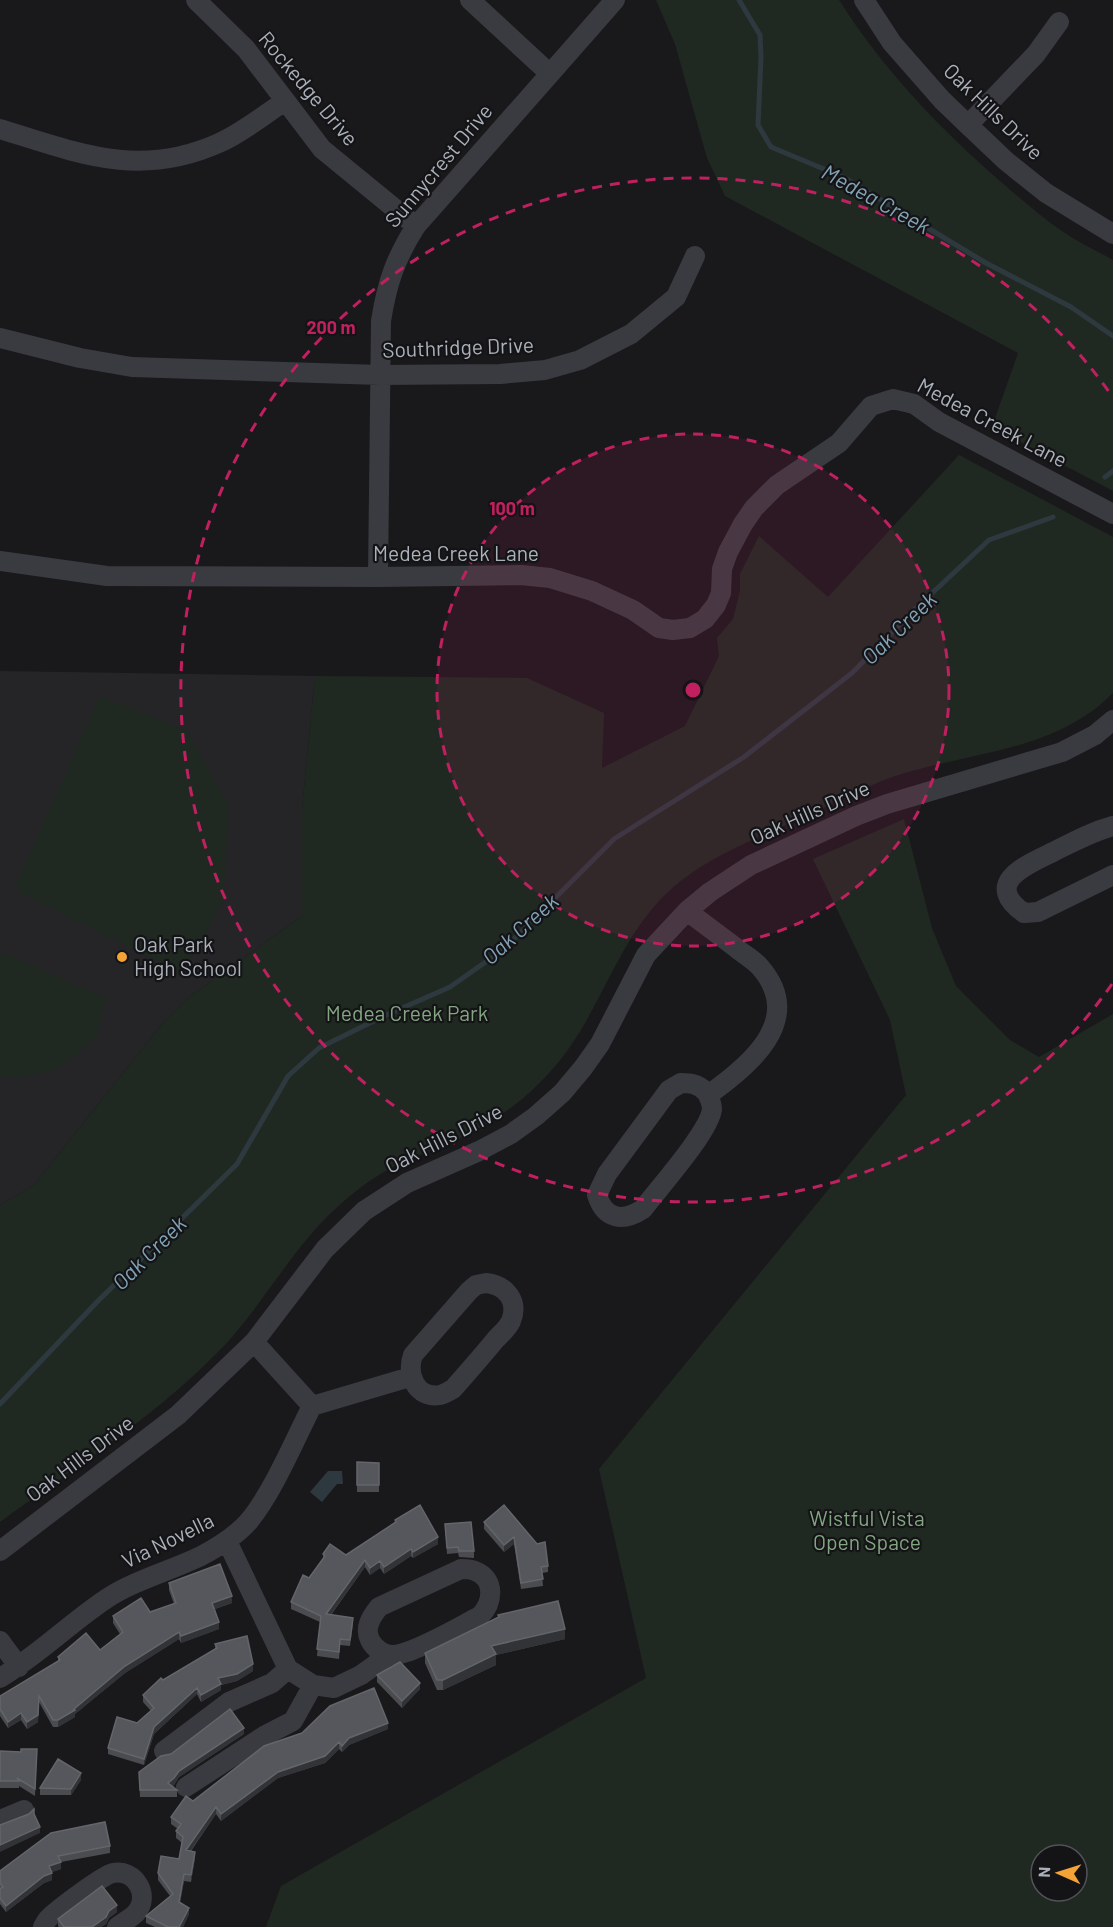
<svg xmlns="http://www.w3.org/2000/svg" width="1113" height="1927" font-family="Barlow,sans-serif">
<rect width="100%" height="100%" fill="#19191b"/>
<path fill="#252528" d="M0,671L315,676L302,809V916L188,998L162,1024L34,1185L0,1205Z"/>
<path fill="#202921" fill-rule="evenodd" d="M656,0H839C883,69 939,128 1000,181C1021,199 1042,218 1065,233C1080,243 1097,251 1113,260V491L992,427L1018,353L725,196L707,158L675,44Z
M959,455L1113,537V693C1055,752 969,752 895,776C866,786 837,802 810,814C769,833 717,853 682,880C617,929 603,1016 549,1073C527,1098 499,1118 469,1134C446,1146 420,1153 397,1165C378,1174 359,1188 344,1201C292,1245 263,1308 215,1355C151,1419 73,1469 0,1522V1205L34,1185L162,1024L188,998L302,916V809L315,676L527,678L604,713L602,768L685,726L719,656L717,638L733,619L740,591V574L759,536L828,597Z
M100,696L186,730L229,806L223,902L182,974L19,892L16,884Z
M904,819L932,928L956,986L1010,1040L1039,1057L1113,1014V1927H266L281,1886L646,1678L599,1469L906,1095L890,1020L813,859ZM1041,1855H1077V1891H1041Z
M4,953L106,998L97,1037L57,1069L19,1079L0,1077V955Z"/>
<path fill="#2e393f" d="M328,1471H342L343,1484H337L322,1502L310,1492Z"/>
<g fill="none" stroke-linecap="round" stroke-linejoin="round">
<path stroke="#2e393f" stroke-width="5" d="M739,0L760,35L761,57L758,125L771,147L843,177L986,263L1071,307L1113,336
M1105,477L1113,471
M0,1404L97,1302L237,1164L288,1076L319,1048L384,1016L450,987L504,949L614,839L744,757L852,673L915,609L989,540L1053,517"/>
<path stroke="#3a3b40" stroke-width="20" d="M196,0L246,49L322,149L416,226
M470,0L549,73
M864,0L892,43L942,100L968,125L1006,161L1046,193L1113,234
M968,125L1036,54L1059,22
M0,129C78,153 139,179 219,143C242,133 264,115 285,101
M0,338L80,358L132,367L380,375L500,374L545,370L580,360L631,334L676,297L695,256
M0,561L107,576L378,577L521,575L550,578L592,591L633,610L659,628L673,630L690,628L705,619L716,605L721,593L722,569L728,552L743,524L754,508L777,485L839,443L871,406L893,399L914,404L939,422L1113,514
M378,577L381,321C387,283 395,259 416,226L615,0
M1113,826C1091,832 1073,842 1053,852C1026,865 982,883 1024,913L1038,912L1113,875
M687,911C703,923 719,935 735,947C743,954 753,959 760,967C806,1020 749,1066 708,1095
M681,1083C691,1083 698,1084 706,1092C709,1096 712,1104 712,1109C710,1131 658,1189 643,1209C623,1222 605,1220 597,1195L607,1174L669,1090Z
M486,1283C506,1285 519,1301 511,1321C508,1328 501,1334 496,1339C482,1356 468,1372 453,1389C449,1391 444,1394 440,1395C416,1399 406,1374 413,1355L469,1291L476,1285Z
M254,1342L312,1406
M312,1406L410,1377
M227,1541L288,1669L313,1685L334,1688L361,1675L389,1655
M0,1551L178,1415L254,1342L325,1249L364,1211L407,1183L479,1151L511,1134L536,1116L562,1093L583,1068L600,1044L646,955L687,911L710,892L751,865L856,816L887,804L1062,752L1095,735L1113,720
M461,1569C465,1569 471,1569 475,1571C496,1579 493,1603 480,1616C460,1626 412,1655 392,1655C383,1655 374,1648 370,1640C364,1628 371,1617 379,1607Z
M0,1641L19,1667
M0,1678C38,1655 69,1624 106,1599C135,1580 170,1571 201,1556C218,1547 236,1536 249,1521C273,1492 294,1441 312,1406
M164,1751L229,1702L272,1683L288,1669
M186,1787L264,1736L293,1721L313,1685
M0,1820L24,1810
M43,1927C44,1925 46,1921 48,1919C55,1911 103,1875 113,1873C135,1869 151,1895 136,1913C131,1918 122,1923 117,1927"/>
</g>
<path fill="#4a4c50" d="M357,1462L379,1463V1492H357Z
M504,1505L548,1566V1572L542,1573L543,1586L521,1589L514,1544L504,1552L484,1529V1522Z
M395,1520L438,1544L413,1558L411,1556L384,1574L380,1568L370,1575L365,1567L331,1615L353,1624L350,1646L340,1645L339,1659L317,1656L320,1622L291,1609V1602L323,1559V1554L346,1555L395,1523Z
M445,1524L474,1551V1558L459,1557L458,1553L447,1554Z
M169,1583L232,1603L215,1609L219,1629L181,1643L179,1639L125,1673L75,1714V1717L58,1727H53L39,1702L38,1722L27,1729L21,1720L8,1728L0,1716V1696L58,1662V1657L100,1650L120,1634L113,1623V1616L150,1612L174,1604L169,1590Z
M498,1615L565,1639L496,1655V1665L443,1690H437L425,1663V1653L498,1617Z
M215,1644L253,1671L237,1681L221,1685V1690L201,1702L197,1694L154,1734L144,1765L108,1754V1748L151,1711L143,1702V1695L163,1680L215,1649Z
M377,1675L420,1689L402,1708L377,1682Z
M388,1729L349,1745L342,1752L339,1749L325,1763L278,1778L221,1821L216,1814L191,1851L195,1858L191,1882L184,1881L180,1903L189,1914L183,1927H155L146,1923V1916L170,1896L158,1880V1873L179,1859L182,1843L176,1838V1831L178,1829L171,1824V1817L264,1746Z
M244,1734L179,1777L174,1785L172,1787L177,1790V1797H140L139,1772L171,1754Z
M37,1749L35,1796L19,1786V1788H0V1751L21,1752Z
M81,1780L71,1795H40V1788Z
M51,1833L110,1846V1853L61,1862V1869L52,1872V1880L44,1883L6,1912L0,1904V1871Z
M117,1912L109,1918L106,1924L101,1927H59L58,1926V1919Z"/>
<path fill="#323336" d="M438,1537V1544L413,1558V1552Z
M514,1537V1544L504,1552V1545Z
M411,1549V1556L384,1574V1567Z
M365,1560V1567L326,1621V1614Z
M380,1561V1568L370,1575V1568Z
M232,1596V1603L212,1610V1603Z
M353,1618V1624L350,1646V1640Z
M219,1622V1629L181,1643V1636Z
M565,1629V1639L496,1655V1665L443,1690V1680L491,1646Z
M179,1632V1639L125,1673L75,1714V1717L58,1727V1720L125,1666Z
M253,1664V1671L237,1681L221,1685V1690L201,1702V1695L218,1678Z
M420,1683V1689L402,1708V1701Z
M197,1688V1694L154,1734L144,1765V1759L154,1727Z
M39,1696L38,1722L27,1729V1722Z
M21,1713V1720L8,1728V1722Z
M388,1723V1729L349,1745L342,1752V1746L349,1738Z
M244,1728V1734L179,1777L174,1785L168,1790V1783L179,1771Z
M339,1742V1749L325,1763L278,1778L221,1821V1814L278,1772Z
M81,1773V1780L71,1795V1789Z
M216,1807V1814L186,1857V1850Z
M40,1827V1833L0,1852V1845Z
M195,1852V1858L191,1882V1875Z
M61,1862V1869L49,1873V1866Z
M52,1873V1880L44,1883L6,1912V1906L44,1876Z
M184,1874V1881L179,1909V1902Z
M117,1905V1912L109,1918L106,1924L101,1927H92L109,1911Z
M189,1908V1914L183,1927H179Z"/>
<path fill="#55575c" stroke="#62656a" stroke-width="1.5" d="M357,1462L379,1463V1485H357Z
M420,1505L438,1537L413,1552L411,1549L384,1567L380,1561L370,1568L365,1560L326,1614L353,1618L350,1640L340,1639L339,1652L317,1649L321,1616L291,1602L303,1575L309,1578L325,1556L323,1554L330,1544L346,1555L396,1522L395,1520Z
M504,1505L537,1544L545,1542L548,1566L541,1567L543,1579L521,1583L514,1537L504,1545L484,1522Z
M471,1522L474,1551H459L458,1547L447,1548L445,1524Z
M220,1564L232,1596L212,1603L219,1622L181,1636L179,1632L125,1666L74,1709L75,1710L58,1720H53L39,1696L38,1715L27,1722L21,1713L8,1722L0,1709V1696L60,1660L58,1657L86,1633L100,1650L123,1632L113,1616L141,1598L150,1612L176,1603L169,1583Z
M558,1601L565,1629L491,1646L496,1654L443,1680H437L425,1653L499,1617L498,1615Z
M247,1636L253,1664L237,1674L218,1678L221,1684L201,1695L197,1688L154,1727L144,1759L108,1748L117,1717L137,1723L154,1708L143,1695L161,1678L163,1680L217,1648L215,1644Z
M400,1662L420,1683L402,1701L377,1675Z
M374,1688L388,1723L349,1738L342,1746L339,1742L325,1756L278,1772L221,1814L216,1807L186,1850L195,1852L191,1875L184,1874L179,1902L189,1908L179,1927H168L146,1916L173,1894L158,1873L161,1856L179,1859L183,1837L176,1831L181,1824L171,1817L186,1796L193,1801L264,1746L302,1733L330,1706Z
M230,1709L244,1728L179,1771L174,1778L168,1783L177,1790H140L139,1772L161,1756L171,1754Z
M21,1749H37L35,1789L17,1778L19,1781H0V1751L21,1752Z
M58,1759L81,1773L71,1789L40,1788Z
M34,1809V1814L40,1827L0,1845V1825L29,1814Z
M105,1822L110,1846L58,1856L61,1862L49,1866L52,1873L44,1876L6,1906L0,1898V1889L3,1887L0,1883V1871L51,1833Z
M102,1886L117,1905L109,1911L106,1917L92,1927H64L58,1919Z"/>
<circle cx="693" cy="690" r="256" fill="#c12060" fill-opacity=".12"/>
<g fill="none" stroke="#c12060" stroke-width="3" stroke-dasharray="10 8">
<circle cx="693" cy="690" r="256"/>
<path d="M1112 984A512 512 0 1 1 1112 396"/>
</g>
<circle fill="#f4a437" stroke="#141416" stroke-width="2" cx="122" cy="957" r="6"/>
<g text-anchor="middle" stroke-width="4.5" stroke-linejoin="round" paint-order="stroke">
<g font-size="21" fill="#abb1bb" stroke="#141416">
<text transform="translate(308 89) rotate(50)" y="7">Rockedge Drive</text>
<text transform="translate(993 112) rotate(44)" y="7">Oak Hills Drive</text>
<text transform="translate(439 166) rotate(-50)" y="7">Sunnycrest Drive</text>
<text transform="translate(458 348) rotate(-2)" y="7">Southridge Drive</text>
<text transform="translate(992 423) rotate(28)" y="7">Medea Creek Lane</text>
<text x="456" y="561">Medea Creek Lane</text>
<text transform="translate(810 813) rotate(-24)" y="7">Oak Hills Drive</text>
<text transform="translate(444 1139) rotate(-27)" y="7">Oak Hills Drive</text>
<text transform="translate(80 1459) rotate(-37)" y="7">Oak Hills Drive</text>
<text transform="translate(168 1541) rotate(-26)" y="7">Via Novella</text>
</g>
<g font-size="21" fill="#abb1bb" stroke="#141416" text-anchor="start">
<text x="134" y="952">Oak Park<tspan x="134" dy="24">High School</tspan></text>
</g>
<g font-size="21" fill="#83a682" stroke="#141416">
<text x="407" y="1021">Medea Creek Park</text>
<text x="867" y="1526">Wistful Vista<tspan x="867" dy="24">Open Space</tspan></text>
</g>
<g font-size="22" font-style="italic" fill="#82a2b6" stroke="#141416">
<text transform="translate(876 199) rotate(29)" y="8">Medea Creek</text>
<text transform="translate(899 628) rotate(-44)" y="8">Oak Creek</text>
<text transform="translate(520 929) rotate(-42)" y="8">Oak Creek</text>
<text transform="translate(149 1253) rotate(-45)" y="8">Oak Creek</text>
</g>
</g>
<circle cx="693" cy="690" r="9" fill="#c12060" stroke="#141416" stroke-width="3"/>
<g font-size="18" text-anchor="middle" font-weight="bold" fill="#c12060" stroke="#141416" stroke-width="4.5" stroke-linejoin="round" paint-order="stroke">
<text x="331" y="334">200 m</text>
<text x="512" y="515">100 m</text>
</g>
<g transform="translate(1059 1873) rotate(273)"><circle r="28" fill="#141416" stroke="#505358" stroke-width="1.5"/>
<path d="M0-4.5L10 22L0 15L-10 22Z" fill="#f4a437"/>
<text y="-9" font-size="16" font-weight="bold" text-anchor="middle" fill="#abb1bb">N</text>
</g>
</svg>
